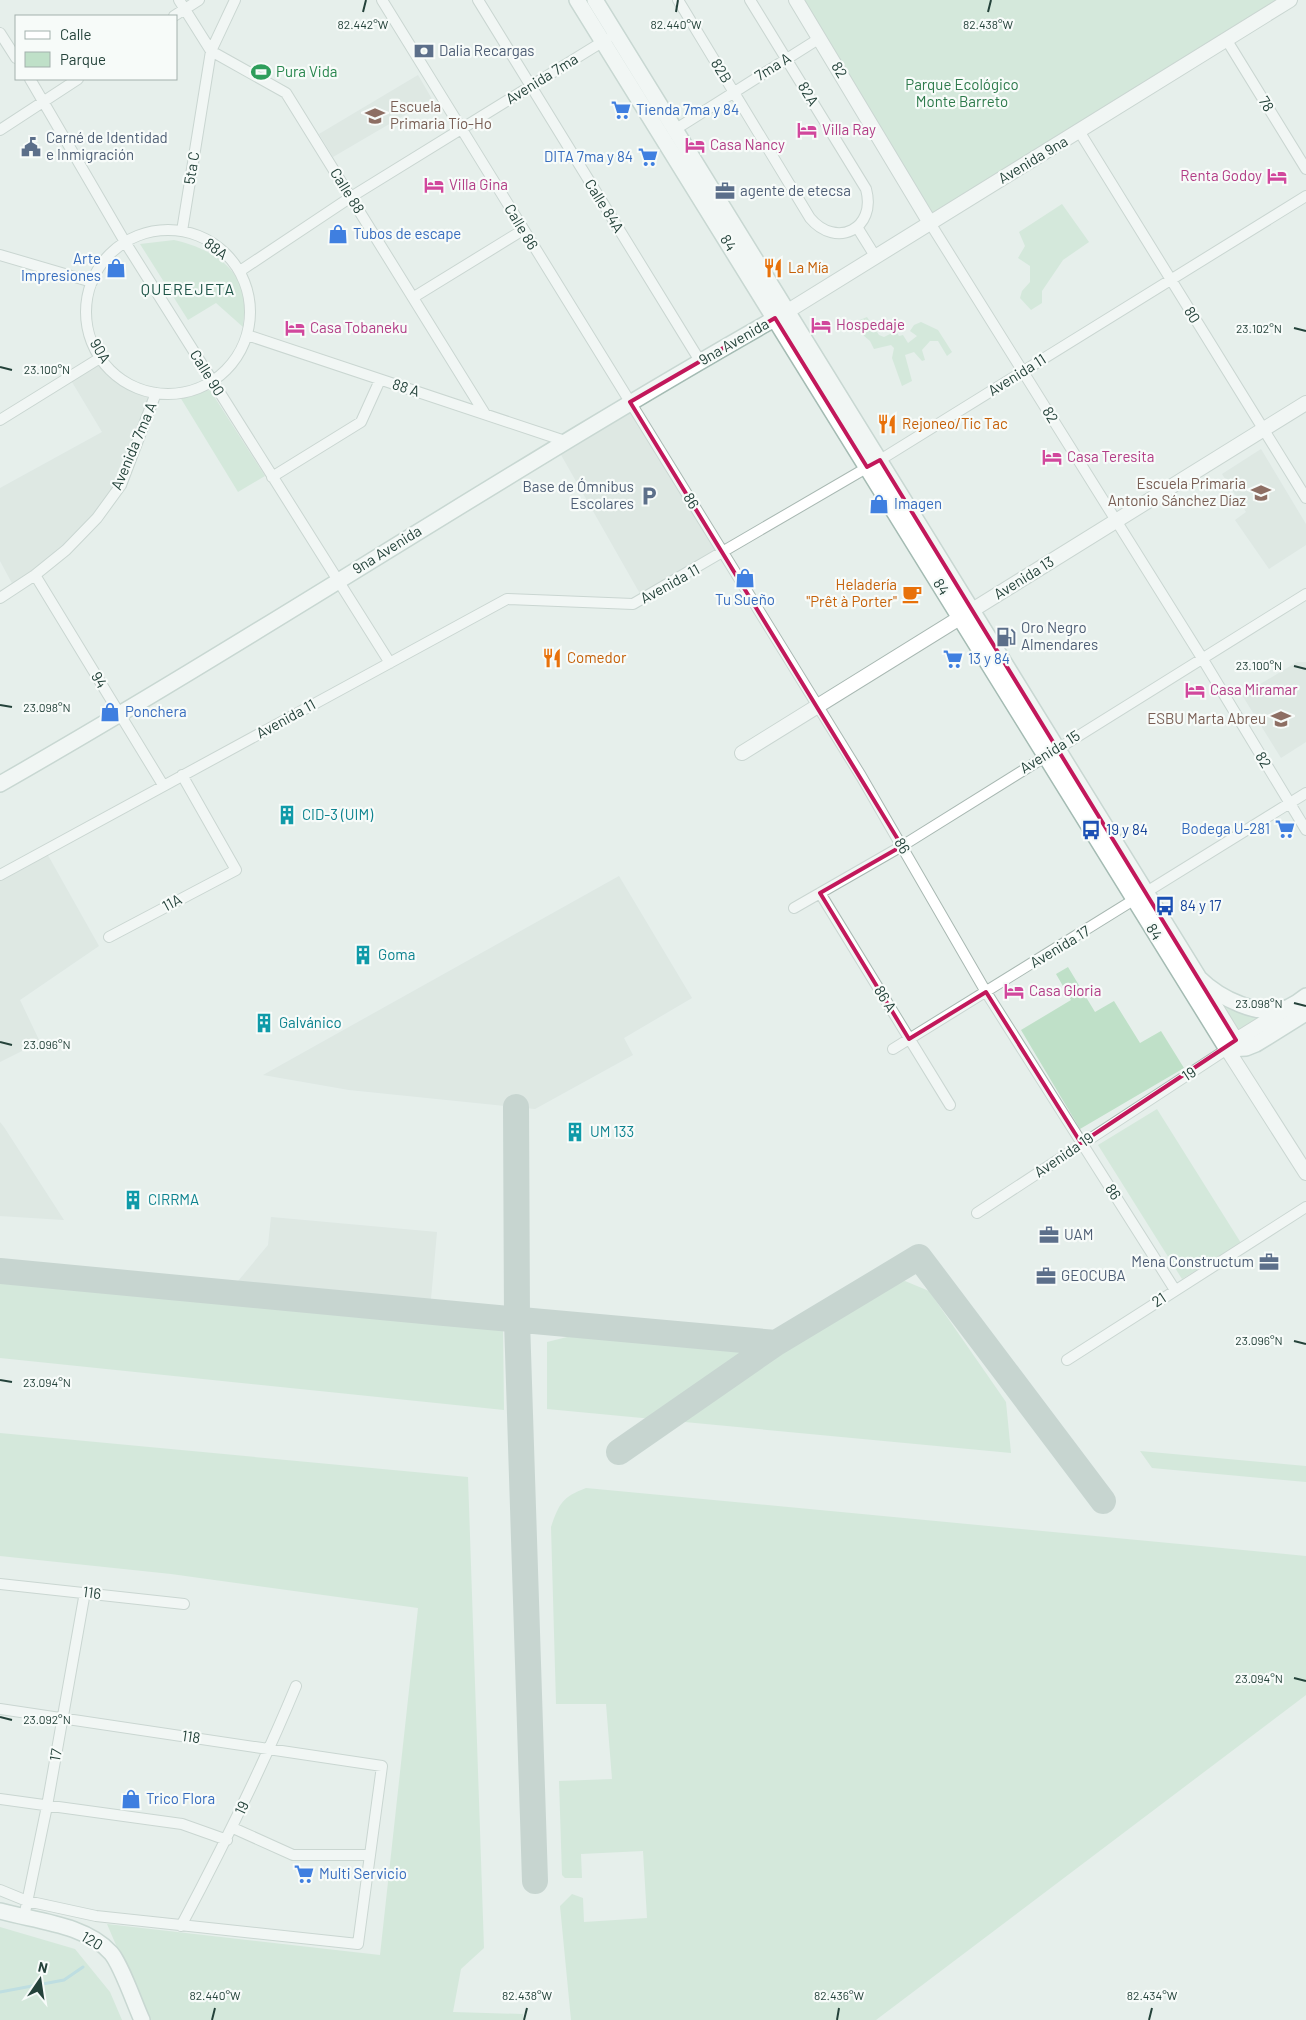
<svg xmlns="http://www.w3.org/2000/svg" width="1306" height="2020" font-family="Barlow,sans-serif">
<rect width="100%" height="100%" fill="#e6efeb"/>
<path fill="#d4dfda" d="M418,75L432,99L333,157L319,134Z
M100,358L116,374L135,386L156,393L121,485L97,518L14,587L0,561V488L102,432L69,377Z
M630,402L724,553L643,599L556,446Z
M1261,449L1306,524V545L1269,569L1235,520L1246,512L1222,474Z
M1297,662H1306V742L1281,758L1242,695Z
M45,850L99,946L20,1000L40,1042L0,1062V875Z
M619,876L692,998L624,1038L633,1055L535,1109L349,1090L263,1075Z
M0,1122L4,1127L64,1220L0,1216Z
M271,1217L437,1232L430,1310L229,1292L268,1245Z"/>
<path fill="#bfe0c8" d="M796,0H1290L930,223Z
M1062,204L1089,242L1063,260L1042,291V303L1031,310L1020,298L1022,291L1030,282V266L1018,258L1025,246L1019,232Z
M174,240C200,246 225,257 239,281C247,294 244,313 243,327L216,303L188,320L140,244Z
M867,317L879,335L884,337L896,331L899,336L903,335L908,343L917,336L910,331L914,325L921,322L938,330L952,352L947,356L938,341H930L922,350L925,360L922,361L914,352L905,355L912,381L902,386L892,358L894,348L891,345L874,349L870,341L850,324Z
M210,390L265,476L238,492L180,397Z
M1068,967L1095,1012L1114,1001L1140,1043L1161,1031L1184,1068L1080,1129L1021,1030L1071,1000L1056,974Z
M1210,989L1271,1009L1236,1040Z
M1157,1109L1241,1243L1182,1279L1098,1145Z
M0,1277L103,1285L503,1328L504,1410L0,1358Z
M905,1281L929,1291L1006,1402L1011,1453L547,1409V1342L579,1334L790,1348L891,1283Z
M0,1433L468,1477L484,1948L461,1969L453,2012L523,2014V2020H148L107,1924L380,1955L418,1608L171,1574L0,1556Z
M1140,1451L1306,1466V1482L1152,1468Z
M586,1488L1306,1556V1695L876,2020H571L560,1906L572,1894L583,1898L584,1922L647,1918L643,1851L581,1854L582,1878H565L562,1875L559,1781L612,1779L606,1704H556L551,1527C559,1504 562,1497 586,1488Z
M0,1927L75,1949L110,1992L122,2020H0Z"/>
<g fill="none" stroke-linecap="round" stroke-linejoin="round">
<path stroke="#8ec9d4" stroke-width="3" d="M0,1992L64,1980L83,1967"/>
<path stroke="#a2b6b0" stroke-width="26" d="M516,1107L517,1321L535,1881
M0,1271C259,1295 517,1321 776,1343
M619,1452L776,1343L919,1257L1103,1501"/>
<defs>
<path id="minor" d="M179,0L211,51L286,93L485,414
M382,0L861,776L986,992L1175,1290
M478,0L700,361
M678,0L810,218C836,249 877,229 866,189L750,0
M174,16L199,0
M0,33L16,58
M1226,39L1306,169
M30,79L125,242L390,663
M676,129L820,38
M0,130L78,79
M1079,131L1306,498
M930,223L1202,658L1306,830
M857,227L875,256
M86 312a82 82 0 1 1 164 0a82 82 0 1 1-164 0Z
M182,231L211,51L235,0
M0,255L92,282
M240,271L351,197L607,39
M414,297L523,230
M247,335L565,441
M0,420L100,358
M272,477L361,422L380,380
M35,575L163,785
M0,598L35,575L66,550L97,518L121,485L156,393
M0,875L507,599L633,604L880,460L1306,196
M820,893L950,1105
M794,908L902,846L1306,594
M109,937L236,870L182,775
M893,1049L1306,793
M977,1213L1227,1049
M1067,1360L1306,1207
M0,1584L184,1604
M0,1709L382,1766L358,1944L96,1916L27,1901L0,1890
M0,1799L182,1824L227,1840
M233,1828L293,1855H370
M24,1917L47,1806L85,1592
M181,1926C223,1847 262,1768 296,1686"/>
<path id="tertiary" d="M796,0L930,223
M788,311L1290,0
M742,753L1306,403
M1200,981L1236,1040L1238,1049
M1286,1009L1236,1040L1227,1049L1306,1173"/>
<path id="secondary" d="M577,0L1227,1049L1246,1048L1256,1044L1306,1013
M595,0L1199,978C1218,997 1261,1020 1289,1007C1295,1004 1301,1000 1306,996
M0,784C264,633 518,464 783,314
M0,1911C35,1921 85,1924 111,1953C121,1964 135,2005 142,2020"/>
</defs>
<use href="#minor" stroke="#a8b8b2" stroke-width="12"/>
<use href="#tertiary" stroke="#a8b8b2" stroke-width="16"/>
<use href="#secondary" stroke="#a4bbb3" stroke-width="18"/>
<use href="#minor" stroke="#fff" stroke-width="10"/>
<use href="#tertiary" stroke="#fff" stroke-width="14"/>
<use href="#secondary" stroke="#fff" stroke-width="15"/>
</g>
<path d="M0 0H1306V2020H0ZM775,318L867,467L880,460L1236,1040L1081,1143L986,992L909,1039L820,893L902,846L630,402Z" fill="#e6efeb" fill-opacity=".55" fill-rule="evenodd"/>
<path fill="none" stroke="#c2185b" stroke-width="4" stroke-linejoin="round" d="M775,318L867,467L880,460L1236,1040L1081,1143L986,992L909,1039L820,893L902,846L630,402Z"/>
<path fill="none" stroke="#24423a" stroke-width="2" d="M363,12L366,0M676,12L678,0M988,12L991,0M1294,328L1306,331M0,367L12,370M1294,666L1306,669M0,705L12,707M1294,1003L1306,1006M0,1042L12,1045M1294,1341L1306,1344M0,1380L12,1382M1294,1678L1306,1681M0,1717L12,1720M212,2020L215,2008M524,2020L527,2008M837,2020L839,2008M1149,2020L1152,2008"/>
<defs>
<symbol id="bank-bare" viewBox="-9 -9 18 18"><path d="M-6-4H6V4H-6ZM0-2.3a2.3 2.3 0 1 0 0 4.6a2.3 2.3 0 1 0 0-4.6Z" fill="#5c6f8a" stroke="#f7fbf9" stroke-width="2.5" paint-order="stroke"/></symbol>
<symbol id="stadium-bare" viewBox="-9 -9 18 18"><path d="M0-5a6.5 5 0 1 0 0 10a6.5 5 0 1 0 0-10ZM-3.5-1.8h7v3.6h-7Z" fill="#2e9e5b" stroke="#f7fbf9" stroke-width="2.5" paint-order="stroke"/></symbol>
<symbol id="supermarket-bare" viewBox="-9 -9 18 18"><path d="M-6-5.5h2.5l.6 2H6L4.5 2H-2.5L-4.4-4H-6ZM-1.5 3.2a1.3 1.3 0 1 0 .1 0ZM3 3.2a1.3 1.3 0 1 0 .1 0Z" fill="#3f7fe0" stroke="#f7fbf9" stroke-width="2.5" paint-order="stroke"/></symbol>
<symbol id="school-bare" viewBox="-9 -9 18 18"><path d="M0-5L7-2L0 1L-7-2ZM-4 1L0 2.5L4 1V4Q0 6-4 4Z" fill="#8d6e63" stroke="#f7fbf9" stroke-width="2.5" paint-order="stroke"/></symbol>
<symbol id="hotel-bare" viewBox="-9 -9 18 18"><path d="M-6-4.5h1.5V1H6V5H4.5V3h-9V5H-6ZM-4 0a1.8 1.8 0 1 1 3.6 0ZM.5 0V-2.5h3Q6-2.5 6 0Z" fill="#d1479c" stroke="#f7fbf9" stroke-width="2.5" paint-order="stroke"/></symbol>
<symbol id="civic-bare" viewBox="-9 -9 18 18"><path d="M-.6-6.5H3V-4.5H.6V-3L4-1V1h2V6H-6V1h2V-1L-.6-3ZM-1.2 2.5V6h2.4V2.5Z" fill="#5c6f8a" stroke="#f7fbf9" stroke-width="2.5" paint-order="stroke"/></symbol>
<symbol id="office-bare" viewBox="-9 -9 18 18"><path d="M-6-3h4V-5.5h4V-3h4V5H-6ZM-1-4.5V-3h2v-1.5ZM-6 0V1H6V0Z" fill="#5c6f8a" stroke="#f7fbf9" stroke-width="2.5" paint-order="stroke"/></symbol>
<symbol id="shop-bare" viewBox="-9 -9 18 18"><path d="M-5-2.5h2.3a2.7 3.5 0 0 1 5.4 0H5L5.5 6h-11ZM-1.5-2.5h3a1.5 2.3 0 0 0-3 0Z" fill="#3f7fe0" stroke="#f7fbf9" stroke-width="2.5" paint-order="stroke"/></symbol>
<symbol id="restaurant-bare" viewBox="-9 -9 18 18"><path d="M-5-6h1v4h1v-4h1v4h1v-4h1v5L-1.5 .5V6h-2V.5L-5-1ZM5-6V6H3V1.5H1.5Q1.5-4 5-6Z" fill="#e8710a" stroke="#f7fbf9" stroke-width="2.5" paint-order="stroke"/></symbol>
<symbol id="parking-bare" viewBox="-9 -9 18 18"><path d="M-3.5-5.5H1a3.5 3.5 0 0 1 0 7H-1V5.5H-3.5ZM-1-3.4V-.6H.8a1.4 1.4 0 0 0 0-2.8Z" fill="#5c6f8a" stroke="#f7fbf9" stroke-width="2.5" paint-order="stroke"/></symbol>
<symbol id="cafe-bare" viewBox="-9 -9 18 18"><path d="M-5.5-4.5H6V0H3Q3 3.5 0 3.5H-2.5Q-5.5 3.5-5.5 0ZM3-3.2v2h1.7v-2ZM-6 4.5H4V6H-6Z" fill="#e8710a" stroke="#f7fbf9" stroke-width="2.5" paint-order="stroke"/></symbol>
<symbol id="fuel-bare" viewBox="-9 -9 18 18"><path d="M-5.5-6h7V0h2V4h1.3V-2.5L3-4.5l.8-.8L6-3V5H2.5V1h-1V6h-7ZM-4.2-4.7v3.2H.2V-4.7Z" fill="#5c6f8a" stroke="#f7fbf9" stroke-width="2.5" paint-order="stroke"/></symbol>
<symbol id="building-bare" viewBox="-9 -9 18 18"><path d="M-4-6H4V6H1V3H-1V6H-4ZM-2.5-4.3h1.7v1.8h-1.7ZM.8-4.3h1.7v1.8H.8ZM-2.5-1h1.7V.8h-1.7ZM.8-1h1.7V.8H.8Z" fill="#0f9aa8" stroke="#f7fbf9" stroke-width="2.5" paint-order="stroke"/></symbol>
<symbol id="bus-bare" viewBox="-9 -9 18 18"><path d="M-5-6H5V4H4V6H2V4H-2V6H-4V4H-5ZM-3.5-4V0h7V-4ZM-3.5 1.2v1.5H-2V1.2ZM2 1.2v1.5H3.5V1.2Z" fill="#1a4fb4" stroke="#f7fbf9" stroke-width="2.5" paint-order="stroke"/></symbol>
</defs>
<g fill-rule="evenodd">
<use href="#bank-bare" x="410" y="37" width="28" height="28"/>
<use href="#stadium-bare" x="247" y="58" width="28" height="28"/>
<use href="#supermarket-bare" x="607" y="96" width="28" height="28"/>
<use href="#school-bare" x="361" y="102" width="28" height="28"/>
<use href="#hotel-bare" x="793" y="116" width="28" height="28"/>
<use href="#hotel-bare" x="681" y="131" width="28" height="28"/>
<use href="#civic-bare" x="17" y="133" width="28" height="28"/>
<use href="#supermarket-bare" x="634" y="143" width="28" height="28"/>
<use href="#hotel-bare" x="1263" y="162" width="28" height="28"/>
<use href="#hotel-bare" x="420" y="171" width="28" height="28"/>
<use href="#office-bare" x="711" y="177" width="28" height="28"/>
<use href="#shop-bare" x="324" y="220" width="28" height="28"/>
<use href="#shop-bare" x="102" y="254" width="28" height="28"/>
<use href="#restaurant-bare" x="759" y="254" width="28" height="28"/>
<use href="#hotel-bare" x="807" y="311" width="28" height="28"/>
<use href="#hotel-bare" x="281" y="314" width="28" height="28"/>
<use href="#restaurant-bare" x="873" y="410" width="28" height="28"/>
<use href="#hotel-bare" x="1038" y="443" width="28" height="28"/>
<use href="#school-bare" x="1247" y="479" width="28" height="28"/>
<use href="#parking-bare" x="635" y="482" width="28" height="28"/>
<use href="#shop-bare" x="865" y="490" width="28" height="28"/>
<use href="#shop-bare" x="731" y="564" width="28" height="28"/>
<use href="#cafe-bare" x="898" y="580" width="28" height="28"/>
<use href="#fuel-bare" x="992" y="623" width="28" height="28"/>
<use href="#restaurant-bare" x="538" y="644" width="28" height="28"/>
<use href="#supermarket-bare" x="939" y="645" width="28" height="28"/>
<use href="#hotel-bare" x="1181" y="676" width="28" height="28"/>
<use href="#shop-bare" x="96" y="698" width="28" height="28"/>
<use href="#school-bare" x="1267" y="705" width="28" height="28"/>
<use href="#building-bare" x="273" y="801" width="28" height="28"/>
<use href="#supermarket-bare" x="1271" y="815" width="28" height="28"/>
<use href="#bus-bare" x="1077" y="816" width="28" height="28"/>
<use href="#bus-bare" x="1151" y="892" width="28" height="28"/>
<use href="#building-bare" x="349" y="941" width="28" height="28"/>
<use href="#hotel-bare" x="1000" y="977" width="28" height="28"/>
<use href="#building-bare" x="250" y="1009" width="28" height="28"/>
<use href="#building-bare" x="561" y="1118" width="28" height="28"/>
<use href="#building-bare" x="119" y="1186" width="28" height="28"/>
<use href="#office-bare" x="1035" y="1221" width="28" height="28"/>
<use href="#office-bare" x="1255" y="1248" width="28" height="28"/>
<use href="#office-bare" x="1032" y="1262" width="28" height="28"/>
<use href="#shop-bare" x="117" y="1785" width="28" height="28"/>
<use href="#supermarket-bare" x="290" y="1860" width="28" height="28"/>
</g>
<g text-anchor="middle" stroke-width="4.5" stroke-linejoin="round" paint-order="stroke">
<g font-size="15" fill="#4e5e75" stroke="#f7fbf9" text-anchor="start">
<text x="439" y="56">Dalia Recargas</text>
<text x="46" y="143">Carné de Identidad<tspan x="46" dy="17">e Inmigración</tspan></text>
<text x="740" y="196">agente de etecsa</text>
<text x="634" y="492" text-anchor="end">Base de Ómnibus<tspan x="634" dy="17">Escolares</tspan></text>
<text x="1021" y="633">Oro Negro<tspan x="1021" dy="17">Almendares</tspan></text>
<text x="1064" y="1240">UAM</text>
<text x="1254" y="1267" text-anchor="end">Mena Constructum</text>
<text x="1061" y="1281">GEOCUBA</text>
</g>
<g font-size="15" fill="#24423a" stroke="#f7fbf9">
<text transform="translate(773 67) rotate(-32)" y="5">7ma A</text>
<text transform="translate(839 70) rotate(59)" y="5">82</text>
<text transform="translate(721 71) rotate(59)" y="5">82B</text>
<text transform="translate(542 79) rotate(-32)" y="5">Avenida 7ma</text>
<text transform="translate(808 94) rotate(59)" y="5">82A</text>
<text transform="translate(1266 104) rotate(59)" y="5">78</text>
<text transform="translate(1033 160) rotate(-31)" y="5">Avenida 9na</text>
<text transform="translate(192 168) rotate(-81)" y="5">5ta C</text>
<text transform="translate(347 191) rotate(58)" y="5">Calle 88</text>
<text transform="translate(604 206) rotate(58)" y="5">Calle 84A</text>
<text transform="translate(521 227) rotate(59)" y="5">Calle 86</text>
<text transform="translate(728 243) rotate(58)" y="5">84</text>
<text transform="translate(216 249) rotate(37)" y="5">88A</text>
<text transform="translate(1192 315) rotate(58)" y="5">80</text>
<text transform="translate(734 342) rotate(-30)" y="5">9na Avenida</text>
<text transform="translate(100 351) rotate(59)" y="5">90A</text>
<text transform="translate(207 373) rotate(58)" y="5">Calle 90</text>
<text transform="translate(1017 375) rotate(-32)" y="5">Avenida 11</text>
<text transform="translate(406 388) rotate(18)" y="5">88 A</text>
<text transform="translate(1050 415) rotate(59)" y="5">82</text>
<text transform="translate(134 446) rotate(-67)" y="5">Avenida 7ma A</text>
<text transform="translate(691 501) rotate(58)" y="5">86</text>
<text transform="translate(387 550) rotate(-32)" y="5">9na Avenida</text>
<text transform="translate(1024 578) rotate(-32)" y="5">Avenida 13</text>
<text transform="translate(670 584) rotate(-29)" y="5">Avenida 11</text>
<text transform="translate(941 587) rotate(58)" y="5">84</text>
<text transform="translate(99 680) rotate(59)" y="5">94</text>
<text transform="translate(286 719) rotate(-29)" y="5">Avenida 11</text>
<text transform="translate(1050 752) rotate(-32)" y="5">Avenida 15</text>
<text transform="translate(1263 760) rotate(59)" y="5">82</text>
<text transform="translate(902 846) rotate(60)" y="5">86</text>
<text transform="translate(172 903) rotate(-28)" y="5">11A</text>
<text transform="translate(1154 932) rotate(58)" y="5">84</text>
<text transform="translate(1060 947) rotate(-31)" y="5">Avenida 17</text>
<text transform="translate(885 999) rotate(59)" y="5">86 A</text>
<text transform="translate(1189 1074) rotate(-33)" y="5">19</text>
<text transform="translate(1064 1155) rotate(-34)" y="5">Avenida 19</text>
<text transform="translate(1113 1192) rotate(57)" y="5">86</text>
<text transform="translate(1159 1300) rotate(-33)" y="5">21</text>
<text transform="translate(92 1593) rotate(7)" y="5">116</text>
<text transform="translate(191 1737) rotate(8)" y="5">118</text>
<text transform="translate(56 1755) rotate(-80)" y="5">17</text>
<text transform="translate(242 1808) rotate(-65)" y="5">19</text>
<text transform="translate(92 1941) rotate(31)" y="5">120</text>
</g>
<g font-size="15" fill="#27864d" stroke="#f7fbf9" text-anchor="start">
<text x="276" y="77">Pura Vida</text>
</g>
<g font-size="15" fill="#2d7a4b" stroke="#f7fbf9">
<text x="962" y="90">Parque Ecológico<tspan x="962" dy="17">Monte Barreto</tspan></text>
</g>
<g font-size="15" fill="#785e54" stroke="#f7fbf9" text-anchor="end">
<text x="390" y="112" text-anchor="start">Escuela<tspan x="390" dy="17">Primaria Tío-Ho</tspan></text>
<text x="1246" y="489">Escuela Primaria<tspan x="1246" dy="17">Antonio Sánchez Díaz</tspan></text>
<text x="1266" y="724">ESBU Marta Abreu</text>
</g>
<g font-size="15" fill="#366cbe" stroke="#f7fbf9" text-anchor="start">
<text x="636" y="115">Tienda 7ma y 84</text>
<text x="633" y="162" text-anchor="end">DITA 7ma y 84</text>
<text x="353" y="239">Tubos de escape</text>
<text x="101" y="264" text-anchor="end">Arte<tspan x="101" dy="17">Impresiones</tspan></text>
<text x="894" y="509">Imagen</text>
<text x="745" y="605" text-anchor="middle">Tu Sueño</text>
<text x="968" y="664">13 y 84</text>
<text x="125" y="717">Ponchera</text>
<text x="1270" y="834" text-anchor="end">Bodega U-281</text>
<text x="146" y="1804">Trico Flora</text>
<text x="319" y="1879">Multi Servicio</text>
</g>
<g font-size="15" fill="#b23c85" stroke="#f7fbf9" text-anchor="start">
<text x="822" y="135">Villa Ray</text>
<text x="710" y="150">Casa Nancy</text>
<text x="1262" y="181" text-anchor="end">Renta Godoy</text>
<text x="449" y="190">Villa Gina</text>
<text x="836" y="330">Hospedaje</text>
<text x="310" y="333">Casa Tobaneku</text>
<text x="1067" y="462">Casa Teresita</text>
<text x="1210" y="695">Casa Miramar</text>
<text x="1029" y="996">Casa Gloria</text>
</g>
<g font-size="15" fill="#c56008" stroke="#f7fbf9" text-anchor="start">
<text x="788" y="273">La Mía</text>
<text x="902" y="429">Rejoneo/Tic Tac</text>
<text x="897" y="590" text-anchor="end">Heladería<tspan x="897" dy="17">"Prêt à Porter"</tspan></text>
<text x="567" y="663">Comedor</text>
</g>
<g font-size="15" fill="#0d838f" stroke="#f7fbf9" text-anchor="start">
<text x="302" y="820">CID-3 (UIM)</text>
<text x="378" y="960">Goma</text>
<text x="279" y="1028">Galvánico</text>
<text x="590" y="1137">UM 133</text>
<text x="148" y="1205">CIRRMA</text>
</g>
<g font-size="15" fill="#164399" stroke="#f7fbf9" text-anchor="start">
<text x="1106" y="835">19 y 84</text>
<text x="1180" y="911">84 y 17</text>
</g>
<g font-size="16" letter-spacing="1" fill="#1f5548" stroke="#f7fbf9">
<text x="188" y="295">QUEREJETA</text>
</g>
</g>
<g font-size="12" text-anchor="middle" fill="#24423a" stroke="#f7fbf9" stroke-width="4.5" stroke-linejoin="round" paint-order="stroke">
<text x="363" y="29">82.442°W</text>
<text x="676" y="29">82.440°W</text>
<text x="988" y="29">82.438°W</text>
<text x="1259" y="333">23.102°N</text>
<text x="47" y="374">23.100°N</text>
<text x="1259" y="670">23.100°N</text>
<text x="47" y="712">23.098°N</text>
<text x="1259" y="1008">23.098°N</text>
<text x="47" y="1049">23.096°N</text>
<text x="1259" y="1345">23.096°N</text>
<text x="47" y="1387">23.094°N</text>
<text x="1259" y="1683">23.094°N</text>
<text x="47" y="1724">23.092°N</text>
<text x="215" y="2000">82.440°W</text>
<text x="527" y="2000">82.438°W</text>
<text x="839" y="2000">82.436°W</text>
<text x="1152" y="2000">82.434°W</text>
</g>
<rect x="15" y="15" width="162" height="65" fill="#f7fbf9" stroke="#a3b1ad"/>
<rect x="25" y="31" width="25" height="8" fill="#ffffff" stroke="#a3b1ad"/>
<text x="60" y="40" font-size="15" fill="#24423a">Calle</text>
<rect x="25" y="52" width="25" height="15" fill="#bfe0c8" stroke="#a3b1ad"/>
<text x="60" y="65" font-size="15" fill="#24423a">Parque</text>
<g transform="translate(40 1980) rotate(13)" stroke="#f7fbf9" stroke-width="4" paint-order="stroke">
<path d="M0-4L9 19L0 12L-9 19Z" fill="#24423a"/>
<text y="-8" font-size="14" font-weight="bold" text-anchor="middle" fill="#24423a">N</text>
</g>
</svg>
